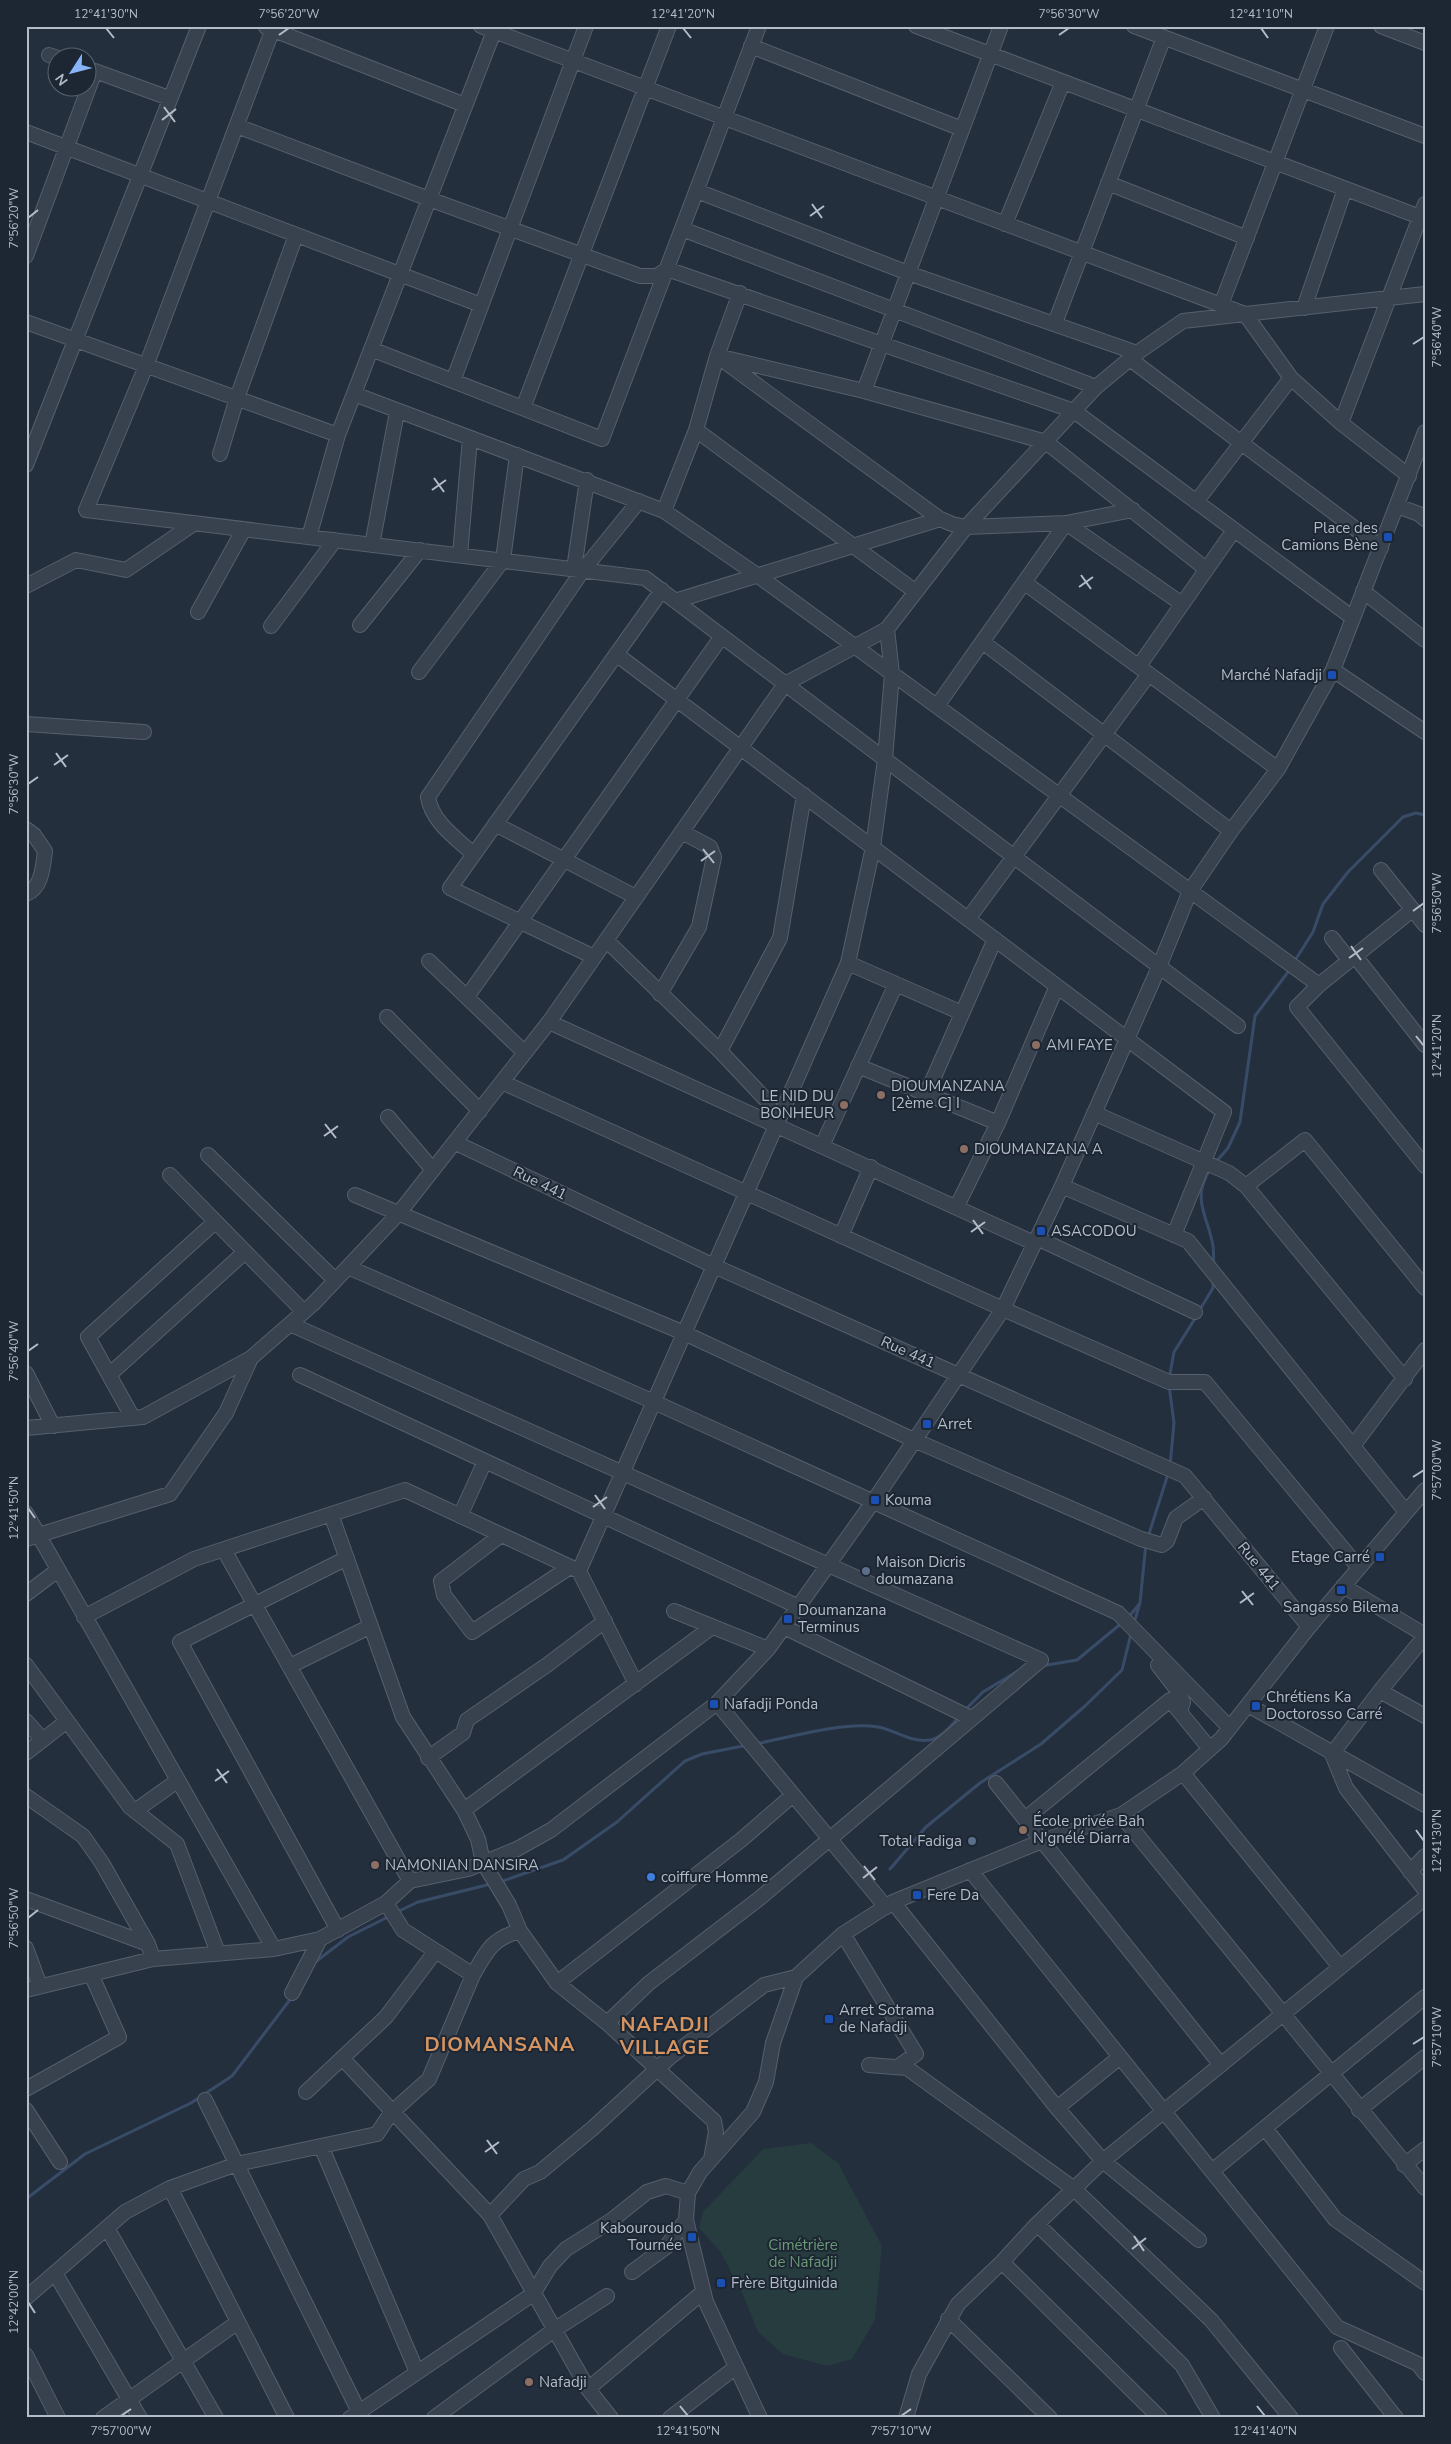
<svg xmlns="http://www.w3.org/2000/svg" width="1451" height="2444" font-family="'Nunito Sans',sans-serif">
<rect width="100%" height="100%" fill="#242f3e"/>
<path fill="#263c3f" d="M811,2143L838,2163L882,2246L875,2320L852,2359L827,2366L783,2354L758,2332L743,2295L720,2251L699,2228L703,2212L763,2149Z"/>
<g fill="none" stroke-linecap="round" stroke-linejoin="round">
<path stroke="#394c67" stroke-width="3" d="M1294,962L1313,932L1323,904L1348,872L1403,817L1416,813L1425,815
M1215,1163L1228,1148L1240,1122L1255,1016L1291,968
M1211,1168C1190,1200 1208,1215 1213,1246C1214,1252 1213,1259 1214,1265
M1199,1311L1213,1288V1281
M1169,1379L1174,1352L1196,1317
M1169,1385L1174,1423L1170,1466
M1148,1537L1168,1474
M1128,1618L1140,1603
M1134,1623L1140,1603L1146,1543
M1041,1666L1077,1660L1123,1622
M965,1710L983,1692L1018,1671
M756,1744C790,1737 845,1721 878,1727C896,1730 910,1743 930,1740C942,1738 951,1725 959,1717
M890,1869L926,1827L980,1783L1041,1744L1085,1706L1122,1670L1131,1634
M500,1882L563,1860L617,1822L685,1761L702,1754L748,1745
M397,1912L418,1902L491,1884
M314,1963L348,1937L390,1916
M26,2199L85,2154L191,2103L232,2076L292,1997"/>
<defs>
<path id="minor" d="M274,26L146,366L86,510L645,578L1238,1026
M481,26L1245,314L1291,378L1341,423L1409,476
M916,26L1420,217
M1134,26L1425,136
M1381,26L1425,43
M266,27L465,105
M751,46L962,129
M49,55L58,58
M237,126L429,199L640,276H657L667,269L1074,411L1353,618
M26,132L481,305
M1108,183L1247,238
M697,191L908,273L1137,353
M1005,224L1063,82
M682,229L1096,387
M26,256L95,71L169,98
M1221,305L1327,26
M1304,308L1345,189
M26,322L338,435
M1055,323L1164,37
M371,349L602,439L759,26
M717,356L864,391L1046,442L1206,569
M1130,359L1381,548
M724,361L940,519L952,524L966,527L1066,523L1133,510
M453,381L586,26
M864,391L1001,26
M354,394L664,511L757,575L1319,985
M523,408L669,26
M1341,423L1425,204
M696,430L916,592
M220,454L237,398L296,235
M26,465L199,26
M1196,502L1291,378
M1397,506L1419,514L1425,519
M664,511L696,430L717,356L740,293
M309,537L338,435L496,26
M372,545L397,412
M460,555L470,438
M574,569L587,480
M1025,583L1278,769
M26,586L76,560L126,570L195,523
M1363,591L1425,640
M675,601L940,519
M198,612L244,529
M360,625L420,550
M271,626L335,540
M984,643L1231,831
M616,654L1224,1112L1174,1235
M1139,666L1234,530
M1333,670L1425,732
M419,672L503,560L517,455
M937,706L1066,523L1182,604
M26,724L144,732
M495,824L636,897
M26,829L34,835L45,851C43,866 42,888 26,894
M473,854C455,837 432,822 428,797L583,570L639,501
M1381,870L1425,925
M1412,910L1319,985L1297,1007L1425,1166
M968,919L1149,674
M1332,938L1349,960
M606,940L720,1051L768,1102L776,1126
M1355,956L1425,1045
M594,957L450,888L662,590
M429,961L525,1053
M848,963L962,1013
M660,994L699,927L714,857L710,847L682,832
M467,997L722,636
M387,1017L480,1111
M549,1022L1034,1243
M720,1051L780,938L804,795
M858,1066L998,1123
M502,1082L1003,1309L1169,1382H1205L1359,1568
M926,1095L995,939
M1094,1113L1229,1173L1246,1186L1405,1379
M388,1117L433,1170
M456,1143L714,1266L1185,1476L1309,1627
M822,1146L896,984
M208,1155L335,1280
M170,1175L304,1312
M1062,1186L1188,1241L1406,1512
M1246,1186L1305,1140L1425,1288
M355,1195L684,1333L914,1440L1141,1539L1162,1545L1167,1541L1176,1518L1204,1498
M957,1206L998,1123L1057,986
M841,1236L871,1167
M1037,1238L1195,1312
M348,1267L654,1402L1118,1613L1229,1727
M290,1324L1041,1660L760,1898L649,1983L607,2023
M26,1373L53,1426
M109,1375L245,1252
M300,1375L799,1607
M133,1418L88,1337L215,1222
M26,1428L143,1417L251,1358L314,1303L399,1213L549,1022L785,684L887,629L966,527L1096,387L1137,353L1183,321L1425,294
M1353,1446L1425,1350
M26,1513L274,1949
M331,1514L403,1717L464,1810L478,1839L483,1862L509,1905L520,1931L557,1983L607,2023L714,2121L716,2132L711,2159
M460,1516L485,1461
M501,1535L441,1581L444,1595L472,1632L570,1567
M26,1539L170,1494L226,1413L251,1358
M224,1550L410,1881
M579,1571L848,963L873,847L885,759L892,674L887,629
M1343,1586L1425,1635
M26,1594L58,1570
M674,1611L768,1649
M84,1617L194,1559L405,1490L579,1571L636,1684
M784,1627L971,1718
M1425,1636L1380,1691L1332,1754L1346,1788L1425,1890
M26,1665L130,1807L177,1844L218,1953
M1158,1665L1178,1691L1183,1702L1180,1712
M290,1666L371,1626
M1380,1691L1425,1716
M717,1703L886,1907
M1248,1705L1425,1805
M26,1721L43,1740
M26,1753L67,1721
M428,1758L463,1733L467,1720L547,1665L605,1621
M1183,1773L1340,1967
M996,1783L1221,2065
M26,1796L83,1836L102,1863L148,1944L153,1959
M464,1810L712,1627
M135,1811L177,1781
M1121,1815L1425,2188
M1025,1819L1170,1700L1210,1749
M970,1870L1337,2327L1418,2364L1425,2373
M1410,1872L1425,1856
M26,1899L148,1944
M893,1902L1057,2108L1103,2161L1199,2240
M338,1930L180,1642L347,1558
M843,1934L916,2054L899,2066
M26,1948L40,1986
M473,1975C486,1952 492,1938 520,1931
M557,1983L741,1840L793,1795
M26,1990L153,1959L274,1949L320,1939L386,1903L410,1881L468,1869L517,1849L551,1830L717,1703L768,1649L873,1502L1003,1309L1062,1186L1159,967L1190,891L1231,831L1278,769L1333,670L1425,432
M292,1993L320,1939
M342,2058L490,2215L588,2389L611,2418
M869,2065L907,2068L1073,2188L1211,2320L1291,2418
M26,2089L119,2037L91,1974
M306,2092L386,2017L435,1952
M205,2100L362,2418
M1057,2108L1120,2057
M26,2110L60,2162
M1359,2110L1425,2057
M1265,2128L1335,2219L1425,2283
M321,2146L417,2372
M1404,2165L1425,2149
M1212,2171L1425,1997
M170,2188L287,2418
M490,2215L524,2179L540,2172L593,2128L669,2058L764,1985L796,1977
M1037,2224L1182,2365L1213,2418
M107,2228L216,2418
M1002,2262L1160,2418
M632,2272L666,2247L686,2220
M55,2273L140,2418
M26,2298L125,2212L170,2188L237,2164L377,2134L391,2113L429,2079L473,1975L403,1930L386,1903
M948,2319L1050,2418
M1341,2348L1396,2418
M26,2355L58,2418
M588,2389L703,2292
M103,2418L238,2322
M350,2418L533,2294L550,2266L566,2249L612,2220L647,2192L666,2186L688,2193
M434,2418L554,2330L607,2296
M670,2418L736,2367
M760,2418L706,2302L686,2220L688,2193L700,2172L753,2112L766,2082L773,2043L796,1977L843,1934L893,1902L1042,1841L1121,1815L1183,1773L1221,1739L1309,1627L1425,1490
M906,2418L919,2374L958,2304L1002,2262L1037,2224L1103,2161L1425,1898"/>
</defs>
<use href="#minor" stroke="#565f6c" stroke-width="16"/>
<use href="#minor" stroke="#38414e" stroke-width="14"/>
</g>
<path fill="none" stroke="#b4bcc9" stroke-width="2" d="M106,28L114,38M683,28L691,38M1261,28L1268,38M279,35L289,28M1059,35L1069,28M164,107L175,122M162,120L176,109M812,204L822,218M810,216L824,206M28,218L38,210M1413,344L1424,337M434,478L444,492M432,490L446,480M1081,575L1091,589M1079,587L1093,577M56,753L66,767M54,765L68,755M28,784L38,777M703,849L714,863M701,861L715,851M1413,911L1424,903M1351,946L1361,960M1349,958L1363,948M1416,1036L1424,1046M325,1124L336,1138M324,1136L338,1126M973,1220L983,1234M971,1232L985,1222M28,1351L38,1344M1413,1477L1424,1470M595,1495L605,1509M593,1507L607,1497M28,1508L35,1518M1242,1591L1253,1605M1240,1603L1254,1593M217,1769L227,1783M215,1781L229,1771M1416,1830L1424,1841M864,1866L875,1880M863,1878L877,1867M28,1918L38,1910M1413,2044L1424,2037M487,2140L497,2154M485,2152L499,2142M1134,2236L1144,2251M1132,2249L1146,2238M28,2302L35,2313M680,2406L688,2416M1257,2406L1265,2416M121,2416L131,2409M901,2416L911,2409"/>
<g fill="#1a4fb4" stroke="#1d2633" stroke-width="2">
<rect x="1383" y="532" width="10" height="10" rx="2.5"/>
<rect x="1327" y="670" width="10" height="10" rx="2.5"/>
<rect x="1036" y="1226" width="10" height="10" rx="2.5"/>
<rect x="922" y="1419" width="10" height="10" rx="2.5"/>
<rect x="870" y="1495" width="10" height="10" rx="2.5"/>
<rect x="1375" y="1552" width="10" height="10" rx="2.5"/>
<rect x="1336" y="1585" width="10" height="10" rx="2.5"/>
<rect x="783" y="1614" width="10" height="10" rx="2.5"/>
<rect x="709" y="1699" width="10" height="10" rx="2.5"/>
<rect x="1251" y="1701" width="10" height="10" rx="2.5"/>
<rect x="912" y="1890" width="10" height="10" rx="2.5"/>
<rect x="824" y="2014" width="10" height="10" rx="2.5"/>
<rect x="687" y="2232" width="10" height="10" rx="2.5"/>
<rect x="716" y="2278" width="10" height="10" rx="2.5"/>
</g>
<g fill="#8d6e63" stroke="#1d2633" stroke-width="2">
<circle cx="1036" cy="1045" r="5"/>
<circle cx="881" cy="1095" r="5"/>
<circle cx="844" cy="1105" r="5"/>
<circle cx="964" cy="1149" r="5"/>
<circle cx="1023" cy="1830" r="5"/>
<circle cx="375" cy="1865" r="5"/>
<circle cx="529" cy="2382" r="5"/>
</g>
<g fill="#5c6f8a" stroke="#1d2633" stroke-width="2">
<circle cx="866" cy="1571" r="5"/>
<circle cx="972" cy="1841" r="5"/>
</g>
<circle fill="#3f7fe0" stroke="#1d2633" stroke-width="2" cx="651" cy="1877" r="5"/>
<g text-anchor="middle" stroke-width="4" stroke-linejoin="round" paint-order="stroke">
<g font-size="15" fill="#b4bcc9" stroke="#1d2633" text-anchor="start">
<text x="1378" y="533" text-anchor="end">Place des<tspan x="1378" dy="17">Camions Bène</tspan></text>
<text x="1322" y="680" text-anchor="end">Marché Nafadji</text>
<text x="1046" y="1050">AMI FAYE</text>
<text x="891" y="1091">DIOUMANZANA<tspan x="891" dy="17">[2ème C] I</tspan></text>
<text x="834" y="1101" text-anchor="end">LE NID DU<tspan x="834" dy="17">BONHEUR</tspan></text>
<text x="974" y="1154">DIOUMANZANA A</text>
<text x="1051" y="1236">ASACODOU</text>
<text x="937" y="1429">Arret</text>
<text x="885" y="1505">Kouma</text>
<text x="1370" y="1562" text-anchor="end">Etage Carré</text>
<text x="876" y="1567">Maison Dicris<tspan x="876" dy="17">doumazana</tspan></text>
<text x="1341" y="1612" text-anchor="middle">Sangasso Bilema</text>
<text x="798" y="1615">Doumanzana<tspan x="798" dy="17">Terminus</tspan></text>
<text x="1266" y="1702">Chrétiens Ka<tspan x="1266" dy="17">Doctorosso Carré</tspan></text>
<text x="724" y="1709">Nafadji Ponda</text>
<text x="1033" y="1826">École privée Bah<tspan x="1033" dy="17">N'gnélé Diarra</tspan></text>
<text x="962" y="1846" text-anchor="end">Total Fadiga</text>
<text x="385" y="1870">NAMONIAN DANSIRA</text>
<text x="661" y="1882">coiffure Homme</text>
<text x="927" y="1900">Fere Da</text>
<text x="839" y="2015">Arret Sotrama<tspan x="839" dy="17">de Nafadji</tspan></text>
<text x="682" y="2233" text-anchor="end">Kabouroudo<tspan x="682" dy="17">Tournée</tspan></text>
<text x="731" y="2288">Frère Bitguinida</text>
<text x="539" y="2387">Nafadji</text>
</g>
<g font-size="15" fill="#b4bcc9" stroke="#1d2633">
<text transform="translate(540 1183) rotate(26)" y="5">Rue 441</text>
<text transform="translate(908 1352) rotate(24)" y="5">Rue 441</text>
<text transform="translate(1259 1566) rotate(51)" y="5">Rue 441</text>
</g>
<g font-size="15" fill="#6b9a76" stroke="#1d2633">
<text x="803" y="2250">Cimétrière<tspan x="803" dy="17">de Nafadji</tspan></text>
</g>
<g font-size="20" font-weight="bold" letter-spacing="1" fill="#d59563" stroke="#1d2633">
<text x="665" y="2031">NAFADJI<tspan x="665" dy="23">VILLAGE</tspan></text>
<text x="500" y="2051">DIOMANSANA</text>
</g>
</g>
<rect width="1451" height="2444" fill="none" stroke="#1d2633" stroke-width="55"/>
<g transform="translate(72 72) rotate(234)"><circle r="24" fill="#1d2633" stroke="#59626f"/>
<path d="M0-4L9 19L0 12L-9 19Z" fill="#8ab4f8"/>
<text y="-8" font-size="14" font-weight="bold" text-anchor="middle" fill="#b4bcc9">N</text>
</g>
<rect x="28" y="28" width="1396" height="2388" fill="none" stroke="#b4bcc9" stroke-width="2"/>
<g font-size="12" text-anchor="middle" fill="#b4bcc9">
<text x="106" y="18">12°41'30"N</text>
<text x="289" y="18">7°56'20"W</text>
<text x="683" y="18">12°41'20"N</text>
<text x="1069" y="18">7°56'30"W</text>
<text x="1261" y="18">12°41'10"N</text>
<text transform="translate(14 218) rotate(-90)" y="4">7°56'20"W</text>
<text transform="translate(1437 337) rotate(-90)" y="4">7°56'40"W</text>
<text transform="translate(14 784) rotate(-90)" y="4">7°56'30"W</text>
<text transform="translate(1437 903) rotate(-90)" y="4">7°56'50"W</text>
<text transform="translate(1437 1046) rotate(-90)" y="4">12°41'20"N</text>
<text transform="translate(14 1351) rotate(-90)" y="4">7°56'40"W</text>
<text transform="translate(1437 1470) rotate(-90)" y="4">7°57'00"W</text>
<text transform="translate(14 1508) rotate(-90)" y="4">12°41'50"N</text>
<text transform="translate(1437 1841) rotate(-90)" y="4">12°41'30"N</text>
<text transform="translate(14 1918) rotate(-90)" y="4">7°56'50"W</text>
<text transform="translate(1437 2037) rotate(-90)" y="4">7°57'10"W</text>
<text transform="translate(14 2302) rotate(-90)" y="4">12°42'00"N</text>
<text x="121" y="2435">7°57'00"W</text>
<text x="688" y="2435">12°41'50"N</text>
<text x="901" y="2435">7°57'10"W</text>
<text x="1265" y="2435">12°41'40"N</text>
</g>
</svg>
